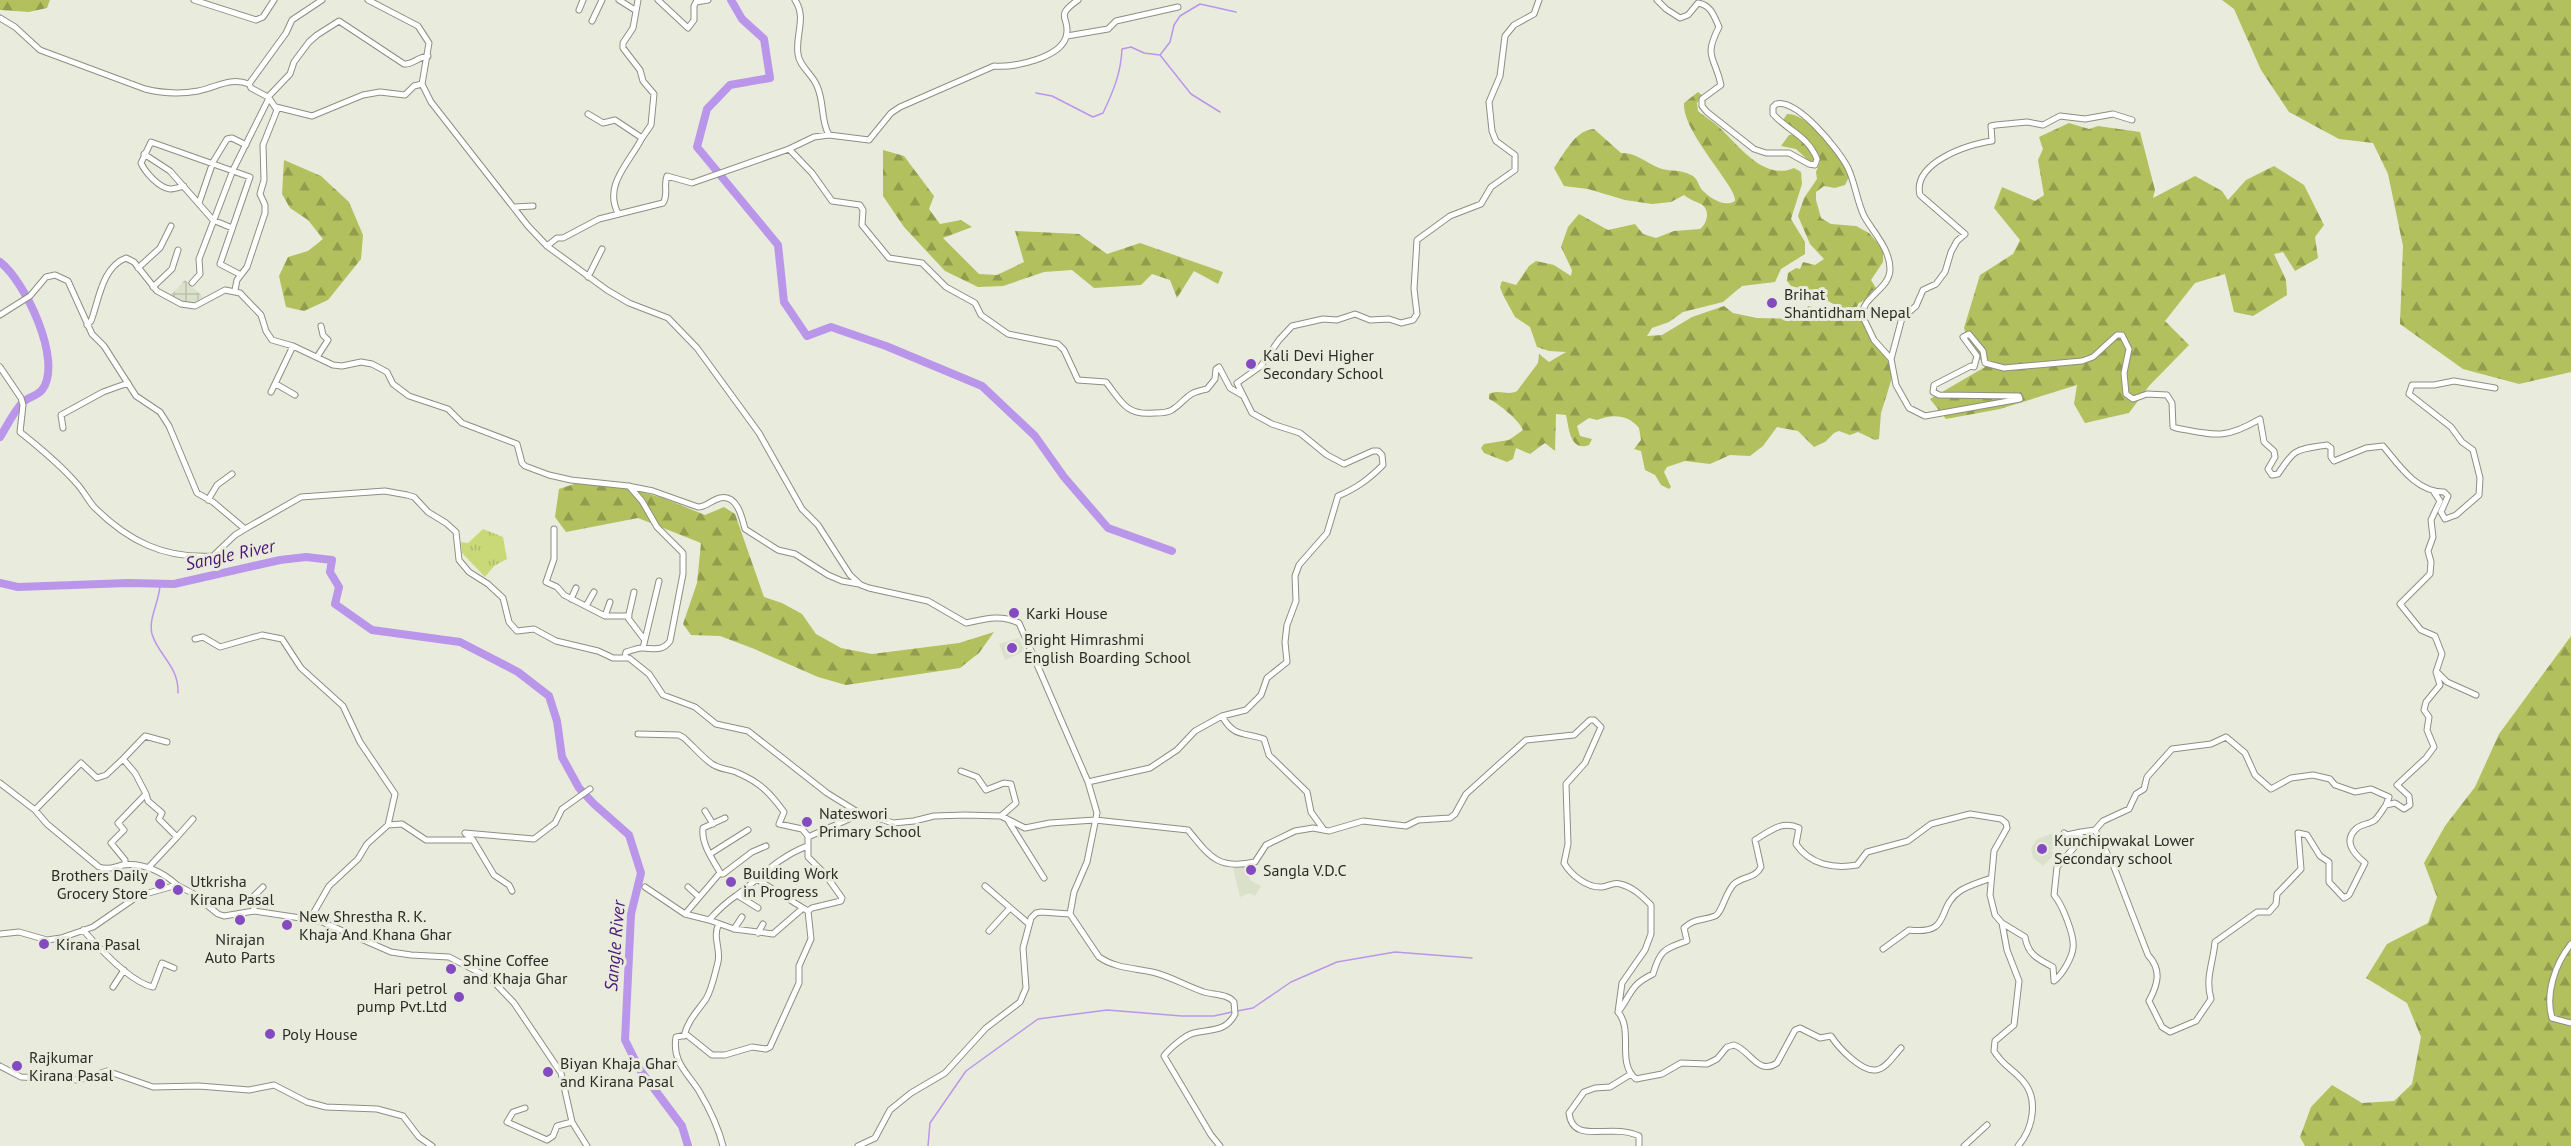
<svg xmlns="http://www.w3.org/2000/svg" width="2571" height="1146" font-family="'PT Sans',sans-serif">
<defs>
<pattern id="industrial-grid" width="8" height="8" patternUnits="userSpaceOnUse" patternTransform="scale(1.5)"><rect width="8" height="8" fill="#dbe0cb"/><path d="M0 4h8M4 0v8" fill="none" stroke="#bcc0ae"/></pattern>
<pattern id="grass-tufts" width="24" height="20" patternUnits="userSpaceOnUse" patternTransform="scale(1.5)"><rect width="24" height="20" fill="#cad978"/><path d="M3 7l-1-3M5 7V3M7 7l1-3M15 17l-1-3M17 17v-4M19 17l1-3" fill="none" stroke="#aeba68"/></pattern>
<pattern id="forest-firs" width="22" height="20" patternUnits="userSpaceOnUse" patternTransform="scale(1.5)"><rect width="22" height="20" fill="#b2c05d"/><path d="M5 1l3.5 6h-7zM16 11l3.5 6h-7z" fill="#919c4d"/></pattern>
</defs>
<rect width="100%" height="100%" fill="#e9ecdd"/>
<path fill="#dbe0cb" d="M1019,638L1025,651L1005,660L999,644Z
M2054,833L2058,841L2051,851L2055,854L2043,866L2033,858L2031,848L2037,839Z
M1248,866L1250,880L1261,886L1255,896L1250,893L1240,897L1233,868Z"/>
<path fill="url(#industrial-grid)" d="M185,280L203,297L189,306L170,296Z"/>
<path fill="url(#grass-tufts)" d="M483,529L503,537L507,559L494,566L485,577L462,553L461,542L468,543Z"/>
<path fill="url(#forest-firs)" d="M0,0H50L47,8L29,12L0,10Z
M2222,0H2571V372L2519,384L2463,369L2400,324L2403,246L2388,174L2373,143L2339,139L2289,112L2261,70L2234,9Z
M1698,92L1702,95L1697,103L1698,111C1705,117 1714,122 1720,128C1739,146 1764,181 1794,168L1801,172L1802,184L1791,219L1805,242V254L1781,269L1775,282L1742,286L1723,302L1683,312L1669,322L1652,328L1647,336L1662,335L1692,317L1724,306L1733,313L1757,318L1800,319L1808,306L1832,311L1845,310L1807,290L1791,286L1787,281L1788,273L1796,268L1800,269L1803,262L1815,265L1824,259L1810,244L1798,216L1804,198L1817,179L1816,172L1820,162L1818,157L1816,162L1811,163L1796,149L1781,146L1789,135L1799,133L1783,120L1787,114C1809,113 1843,158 1849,177L1845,185L1835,188L1824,186L1816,192V200L1821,218L1831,224L1856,226L1869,233L1883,249V262L1871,280L1876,288L1871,292L1867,299L1859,303L1853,313L1862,321L1871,340L1887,359L1891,369V381L1881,413L1879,439L1875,440L1858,432L1850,435L1839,431L1834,433L1825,442L1814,447L1798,431L1777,427L1763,446L1750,456L1730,455L1710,464L1685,461L1667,467L1664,472L1671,487L1669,489L1661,485L1655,475L1645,470L1641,451L1634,449L1641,440L1639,428C1628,414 1612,414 1597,420L1589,418L1577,426L1580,436L1592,439L1589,445C1570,452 1569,428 1566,415L1556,414L1555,451L1545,443L1530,454L1516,448L1513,459L1507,462L1484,453L1481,448L1484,444L1509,440L1523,430C1519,420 1499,404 1489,399V394C1499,389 1508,396 1517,391L1538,363L1539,354L1549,362L1566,352L1549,351L1537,347L1530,327L1515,317L1503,295L1500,287L1502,281L1516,285L1529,266L1536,261L1554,265L1571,276L1572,270L1561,247L1568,227L1579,214L1608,230L1635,224L1643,234L1656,238L1674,231L1700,229C1707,224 1711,210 1701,204C1695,201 1690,200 1684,195L1671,202L1652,204L1625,200L1588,189L1564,186L1554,168C1564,154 1575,130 1594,129L1621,153C1635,152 1645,162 1659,168C1670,172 1681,169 1691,175C1698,178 1698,185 1702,190C1710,198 1725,208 1735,201C1738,188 1682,133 1684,103Z
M2069,123L2089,129L2098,126L2140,132L2155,190L2153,198L2195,176L2222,191L2228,200L2246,180L2274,166L2304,185L2324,225L2315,237L2318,258L2295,271L2283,252L2274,254L2286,280L2287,295L2253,316L2234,312L2225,274L2195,283L2165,321L2189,345L2149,386L2129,413L2085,423L2074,404L2077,385L2000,409L1946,419L1930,399L1985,367L1967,338L1964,328L1980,275L2013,254L2020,240L1994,208L2002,187L2035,201L2044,195L2038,160L2043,149L2039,137Z
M883,150L904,156L934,196L929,209L940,224L961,220L972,227L943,238L979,274L997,275L1024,262L1015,231L1079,234L1107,254L1140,243L1223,272L1218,284L1194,271L1177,298L1170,280L1152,274L1141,285L1094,288L1072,270L1044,272L1003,286L978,287L945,271L904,227L883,196Z
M284,160L321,176L349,202L363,235L361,259L328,300L304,311L286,307L279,276L288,257L308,251L323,239L308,220L290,208L282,194Z
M577,483L617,485L663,498L705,515L724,507L735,514L764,597L782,603L802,614L816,634L841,648L872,654L959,643L994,632L979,653L960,668L846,685L818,677L752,648L720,636L691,635L683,624L697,583L701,543L638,518L566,532L555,517L559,489Z
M2571,636V1146H2305L2300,1137L2311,1107L2332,1085L2362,1103L2394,1101L2412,1084L2421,1037L2407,1003L2366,978L2387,944L2428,923L2437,897L2424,863L2445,826L2475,787L2499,734Z"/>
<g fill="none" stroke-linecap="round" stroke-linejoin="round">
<path stroke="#ba96eb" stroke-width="1.5" d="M1160,55L1191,94L1220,112
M1036,93L1052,96L1093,117L1103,113C1113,92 1121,73 1122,49L1131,47L1144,53L1160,55L1170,42L1174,25L1180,16L1200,4L1236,12
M160,584C160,601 148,618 152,634C158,655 179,666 178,693
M1237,1011L1253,1008L1291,982L1337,962L1395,952L1472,958
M41,1081L80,1082L99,1078
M96,1083L104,1074
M928,1146L930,1123L966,1071L1038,1019L1107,1010L1182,1016H1214L1232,1012"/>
<path stroke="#ba96eb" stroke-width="8" d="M731,0L742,19L764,39L770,78L730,85L707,109L697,147L778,245L784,302L807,336L831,327L886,346L982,386L1035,436L1064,477L1108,528L1172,551
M0,262C24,280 64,361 42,390C37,396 28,397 23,402C14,411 7,426 0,437
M0,583L18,587L128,583L174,584L280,560L306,557L332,560L330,572L339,587L335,604L372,630L460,642L518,672L549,696L557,721L562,757L579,788L594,804L629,835L641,873L631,914L625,1040L640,1070L682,1126L688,1146"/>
<defs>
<path id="minor" d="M194,0L256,20L263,17L274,0
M368,0L418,26L429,43L422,84L431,102L528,226L547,246L607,290L629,303L668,318L697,348L759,433L802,509L818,525L850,575L861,585L869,588L928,601L966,623C985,619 1001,614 1019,623L1088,782L1097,813L1087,862L1074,892L1070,914L1099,957C1115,968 1133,968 1152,972C1170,976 1186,986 1204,992C1214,995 1228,994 1234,1002L1235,1014C1226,1032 1211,1029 1194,1033C1185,1035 1169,1049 1164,1056L1211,1135L1220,1146
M619,0L635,10
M638,0L633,28L623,43V48L640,70L643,81L654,94L651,125L642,138
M658,0L688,28L694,20V6L696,2L708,0
M795,0C807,18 795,35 798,54C799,66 813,75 817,86C825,104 820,119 829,135
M1657,0L1666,9L1680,18L1688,15L1698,3C1711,5 1714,16 1719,27C1703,58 1715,56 1721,85L1702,99V106L1707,112L1754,149L1766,153H1789L1809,164L1815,165L1817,159C1807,135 1788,131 1773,114V107L1776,104C1797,98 1839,150 1848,168C1855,183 1857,201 1864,216C1873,232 1890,249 1890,269C1890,289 1863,296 1862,315L1874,340L1891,359L1896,385L1909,408L1925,416L2020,399L2019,396L1939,395L1933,392L1934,385L1971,366L1974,367L1977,356L1963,337L1969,334L1983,351L1985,363L2004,368L2082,361L2093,357L2117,335H2122L2129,349L2124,373L2126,394L2133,399L2147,394L2167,395L2172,403L2173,427L2176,428C2215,435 2224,440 2260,419L2264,442L2274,451L2275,457L2268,469L2272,475L2278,474C2295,448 2295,450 2327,445L2331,448V457L2334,461L2366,448L2383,446C2399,465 2416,492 2444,492L2448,496L2441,512L2445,519L2456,515L2479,495L2480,478L2473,450L2462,442L2451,427L2409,394L2412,385H2434L2454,381L2495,388
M579,10L583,0
M0,18L15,27L40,50L145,89C161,93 181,94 198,91C218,87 229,77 249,84L251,88L268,97
M592,21L602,0
M1067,36L1108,29L1116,21L1178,7
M249,84L286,33L292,20L322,0
M276,107L312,116L363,95L380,92L405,95L414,86L422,84
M588,114L603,123L615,120L642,138C630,162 603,185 618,213
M789,149L814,137L829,135L869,140L891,113L900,107L994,66C1013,68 1060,58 1066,37C1072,17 1052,18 1078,0
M144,154L170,171L213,220L232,228
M184,186C180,187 174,189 170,189C159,188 145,172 141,163L151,142L250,177L220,264L241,275
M199,203L213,162L227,139L232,138L246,145
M515,207L533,206
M547,246L557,238H563L599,219L663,203C669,194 663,185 667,176L692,183L789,149L812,173L832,201L860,205L863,210L862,225L889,258L922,263L946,287L975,303L981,315L1008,334L1058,344L1064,350L1078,380L1106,382C1121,401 1126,416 1154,413C1159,413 1167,413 1172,410C1189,399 1183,394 1207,389L1215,379L1216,369L1219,367L1230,388L1242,395
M138,268L160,248L171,226
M588,277L602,249
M192,283L200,274L199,259L233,170L269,98L268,97L290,74L294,62L309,42L317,35L339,21L404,64C412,65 418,57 428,56
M153,287L172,269L178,250
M235,290L237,280L247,267L265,213V205L260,194L264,180L263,145L277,110L269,98
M0,315L30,296L46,277L55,275L68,281L92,334L104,346L136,396L160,412L169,426L197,493L213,502L245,529L301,497L385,491L407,495L414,497L428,512L446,523L456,532L459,560L469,572L488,584L503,598L509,622L517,631L534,629L556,641L598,651L613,658H629L649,674L663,695L695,707L716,724L748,731L827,793L856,811L893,823L914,821L934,816L965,815L1001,816L1025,828L1050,823L1095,820L1188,830C1210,857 1218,870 1255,862L1266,845L1295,831L1313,828L1329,831L1363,821L1406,826L1418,820L1450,818L1455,814L1466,794L1526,740L1574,735L1590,720H1594L1601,727L1585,763L1566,784L1568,844L1564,863C1571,875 1587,888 1602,887C1609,886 1614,882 1620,884C1633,887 1642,896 1651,905V934L1645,950L1622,983L1618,1012
M87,325L91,321C99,300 102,267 126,258L134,262L157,291L181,304L195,306L225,290L240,293L261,315L266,331L272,340L293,346L333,365L342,366L361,362L372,364L387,372L393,384L409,396L448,409L462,423L517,444L522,463L525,466L549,475L571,480L628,486L653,491L698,507C707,507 711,500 720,498C737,494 742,517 745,529L778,550L795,554L828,575L842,581L859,584
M317,357L328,340L323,335L321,326
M1891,359L1902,318L1916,306L1923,290L1936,284L1945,272L1951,252L1957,241L1965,234L1920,195C1912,163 1968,144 1992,141L1991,126L1996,125L2027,122L2043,125L2060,116L2085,119L2113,114L2132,120
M0,367L21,398L23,405L20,432C40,448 61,465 78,485C84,492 88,500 94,507C128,541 164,559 213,556L235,535L245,529
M276,384L295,395
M271,392L293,346
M63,428L61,415L103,392L128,383
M208,500L217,485L232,474
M554,529V559L546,582L557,587L564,595L605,616
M634,592L628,618L644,639
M571,599L576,588
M610,602L605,616H629
M586,606L594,592
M195,639L203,637L220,647L262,635L282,639L301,668L343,706L360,742L395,794L388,825
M643,648L659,581
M625,657L626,652C631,651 637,648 642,648C654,648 662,652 670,641L683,574V553L657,527L642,501L629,486
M2437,672L2447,682L2476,695
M1222,716C1234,738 1245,732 1264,739L1269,755L1307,792L1311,812L1324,830
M638,734L679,735L684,738C693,746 702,757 712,764C721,770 730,769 738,773C761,783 770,793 784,812L779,824L802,829L808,836
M961,771L977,777L986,790L1004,783L1011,784L1016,803L1001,816
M1088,782L1150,768L1177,750L1195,731L1222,716L1246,710L1261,695L1267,678L1287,662L1285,642L1287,625L1296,601L1295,576L1299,565L1327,533L1338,496C1357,488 1369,479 1383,465L1382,455L1378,451H1373L1344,464L1327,455L1300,433L1272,424L1252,413L1237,383L1261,366L1279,340L1292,326L1323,319L1337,320L1355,314L1370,320L1389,319L1401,323L1413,320L1417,314L1414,289L1417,240L1450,216L1481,204L1491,187L1515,170V155L1496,141L1492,131L1489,102L1500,76L1505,36L1514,25L1534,14L1539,0
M0,783L35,810L47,824L99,867C108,870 114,867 123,865C142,862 163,872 177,885
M146,794L148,801L162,813L159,819L177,837L193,819
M35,810L81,763L97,778L106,775L123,759
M705,811L713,824
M1007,819L1044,878
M2095,830L2103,821L2129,809L2136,794L2144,789L2147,777L2172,749L2211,744L2226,737L2245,753L2255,775L2271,789L2291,778L2313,775L2330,779L2335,785L2355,792L2371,789L2389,797L2386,805
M2064,833L2067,835L2081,832
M473,840L494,875L509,885L512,891
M766,846L752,852L723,874H719L685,914L709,920C718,910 725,903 737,895C763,876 775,859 807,846
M710,854L748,830
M125,865V860L111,843L124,830L118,823L146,794L135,773L123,759L145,736L167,742
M149,867L177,837
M721,874C713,860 701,844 703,828L725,818
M755,878L803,908
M985,886L1029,924
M645,887L685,914
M688,887L699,897
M737,895L758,908
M254,911V896L263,887
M310,919L329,886L358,859L367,844L388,825L402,824L426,840H473L465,833L534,839L555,823L562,809L590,789
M709,920L734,929L773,934L803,908L808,911
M2002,923L2025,937C2028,955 2038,959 2053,967L2054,981C2062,975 2072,958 2073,948C2075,936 2062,904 2054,895L2057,867L2077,844L2081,832L2095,830L2114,867L2148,955C2162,970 2158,984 2149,1001L2162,1027L2170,1032L2196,1021L2211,999C2205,978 2213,964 2215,942L2257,912H2269L2276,904L2277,894L2301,869L2298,833L2307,835L2320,856L2329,862V882L2344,898L2349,895L2365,863C2354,854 2342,841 2357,828C2362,824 2370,824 2375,820C2379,816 2383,809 2386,805L2395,803L2404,809L2410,805L2409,796L2397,785L2426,758L2434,747L2427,730L2429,717L2424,710L2426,702L2440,685L2436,672L2442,654L2435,636L2421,630L2400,604L2430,574L2431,562L2428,551L2433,537L2431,520L2440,501L2434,492
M734,929L742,917
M83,930C99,948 131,983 153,987L162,963L174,968
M989,931L1010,908
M758,933L763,924
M0,934L19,932L47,940L61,938L93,927L138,896L177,885L192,893L218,914L224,916L254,911L320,921L391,952L411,955L449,957L482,974L493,981L514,1003L561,1073L572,1122L587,1146
M2571,944C2555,964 2545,994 2552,1018L2571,1023
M1883,949L1909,930C1953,935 1935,908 1960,891C1969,885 1981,882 1991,878
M113,987L124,970
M1619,1011C1633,992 1629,986 1653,974C1660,950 1664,949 1687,941L1684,928C1694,918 1703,921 1715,916C1722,913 1725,893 1734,884C1743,876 1755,879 1761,867L1755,840C1770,831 1782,820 1799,828L1796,844C1810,865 1834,869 1857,865L1867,852L1908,841L1931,824L1970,814L2001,819L2006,823L2007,828L1994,851L1990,895L1995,915L2002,923L2007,950L2019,981L2014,1025L1995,1041L1994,1051C2003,1066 2013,1069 2023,1081C2039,1099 2033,1129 2018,1146
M1618,1012C1634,1030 1616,1063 1636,1079L1662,1074L1681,1063L1707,1064L1717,1059L1727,1047L1734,1045C1750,1050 1758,1076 1777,1063L1795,1030L1800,1028L1820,1038L1831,1036C1838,1047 1861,1072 1876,1070C1886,1069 1894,1055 1901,1048
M684,1036C688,1020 697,1012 706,999C712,989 715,973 718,962C721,949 712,936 719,924
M0,1066L21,1077L79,1080L107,1071L153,1087L199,1086L249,1090L274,1085L307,1102L326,1107L377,1109L403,1116L419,1137L432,1146
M1631,1074L1610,1087L1595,1088L1584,1092L1569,1113C1573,1146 1610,1122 1639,1136V1146
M525,1108L513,1112L507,1122L547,1140L553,1136L557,1126L572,1122
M723,1146C718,1126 709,1108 699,1091C687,1072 672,1062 676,1037L687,1035L712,1055H725L752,1047L766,1049L770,1047L799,983V966L811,939L808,911L812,908L841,901L842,898L825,874L808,857V837L849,819L856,811
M858,1146L875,1138L890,1110L911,1093L945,1073L986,1028L1020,1002L1026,988L1023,948L1031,918L1036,913L1041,912L1070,914
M1964,1146L1987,1125"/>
</defs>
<use href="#minor" stroke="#8c8f81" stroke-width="7"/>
<use href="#minor" stroke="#fff" stroke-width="5"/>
</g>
<g fill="#844bc1" stroke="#e9ecdd" stroke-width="2">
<circle cx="1772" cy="303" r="6"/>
<circle cx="1251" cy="364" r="6"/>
<circle cx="1014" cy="613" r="6"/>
<circle cx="1012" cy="648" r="6"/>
<circle cx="807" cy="822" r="6"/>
<circle cx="2042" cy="849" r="6"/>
<circle cx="1251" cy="870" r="6"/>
<circle cx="731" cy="882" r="6"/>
<circle cx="160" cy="884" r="6"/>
<circle cx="178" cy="890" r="6"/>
<circle cx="240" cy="920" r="6"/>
<circle cx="287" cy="925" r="6"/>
<circle cx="44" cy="944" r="6"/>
<circle cx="451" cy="969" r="6"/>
<circle cx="459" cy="997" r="6"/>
<circle cx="270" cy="1034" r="6"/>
<circle cx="17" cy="1066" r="6"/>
<circle cx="548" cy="1072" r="6"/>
</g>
<g text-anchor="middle" stroke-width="6" stroke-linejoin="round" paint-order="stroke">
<g font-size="16" fill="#2a2c26" stroke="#e9ecdd" text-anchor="start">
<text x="1784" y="300">Brihat<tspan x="1784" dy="18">Shantidham Nepal</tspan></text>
<text x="1263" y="361">Kali Devi Higher<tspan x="1263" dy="18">Secondary School</tspan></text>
<text x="1026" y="619">Karki House</text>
<text x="1024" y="645">Bright Himrashmi<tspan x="1024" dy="18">English Boarding School</tspan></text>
<text x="819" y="819">Nateswori<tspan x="819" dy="18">Primary School</tspan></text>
<text x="2054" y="846">Kunchipwakal Lower<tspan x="2054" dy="18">Secondary school</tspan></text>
<text x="1263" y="876">Sangla V.D.C</text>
<text x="743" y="879">Building Work<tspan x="743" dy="18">in Progress</tspan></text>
<text x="148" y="881" text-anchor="end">Brothers Daily<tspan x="148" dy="18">Grocery Store</tspan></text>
<text x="190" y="887">Utkrisha<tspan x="190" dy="18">Kirana Pasal</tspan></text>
<text x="299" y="922">New Shrestha R. K.<tspan x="299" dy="18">Khaja And Khana Ghar</tspan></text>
<text x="240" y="945" text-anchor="middle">Nirajan<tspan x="240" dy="18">Auto Parts</tspan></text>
<text x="56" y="950">Kirana Pasal</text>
<text x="463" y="966">Shine Coffee<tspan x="463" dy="18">and Khaja Ghar</tspan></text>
<text x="447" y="994" text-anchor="end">Hari petrol<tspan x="447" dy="18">pump Pvt.Ltd</tspan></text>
<text x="282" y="1040">Poly House</text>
<text x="29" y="1063">Rajkumar<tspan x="29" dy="18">Kirana Pasal</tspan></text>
<text x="560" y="1069">Biyan Khaja Ghar<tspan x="560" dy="18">and Kirana Pasal</tspan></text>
</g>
<g font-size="18" font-style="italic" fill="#4c177a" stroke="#e9ecdd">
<text transform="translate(230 555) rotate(-12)" y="6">Sangle River</text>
<text transform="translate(615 946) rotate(-85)" y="6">Sangle River</text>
</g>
</g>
</svg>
